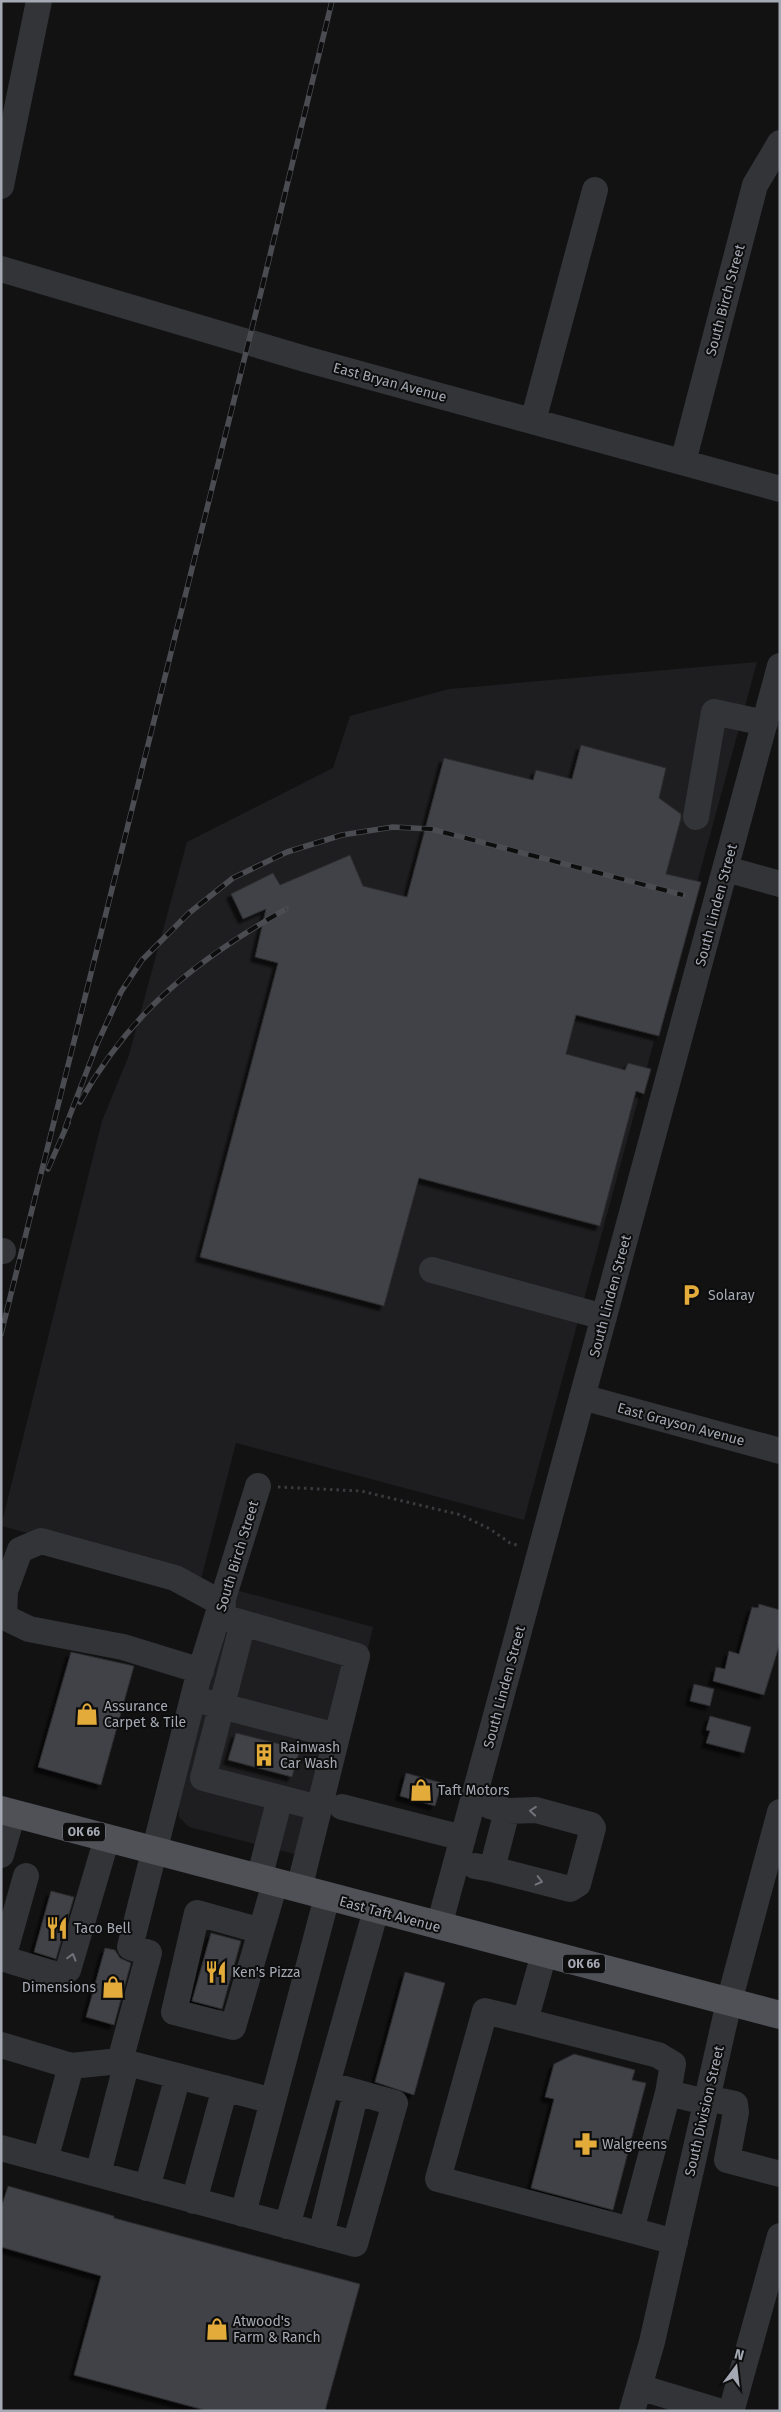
<svg xmlns="http://www.w3.org/2000/svg" width="781" height="2412" font-family="'Fira Sans',sans-serif">
<defs>
<filter id="shadow"><feDropShadow dx="-4.5" dy="4.5" stdDeviation="1" flood-color="#0009"/></filter>
</defs>
<rect width="100%" height="100%" fill="#121213"/>
<path fill="#1e1e20" d="M757,662L524,1520L236,1443L201,1579L1,1526L102,1121L129,1055L187,842L333,768L350,716L449,689Z
M236,1590L373,1627L318,1860L189,1827L179,1817L178,1797Z"/>
<path fill="#414246" stroke="#2c2c2f" filter="url(#shadow)" d="M581,745L666,768L659,798L681,814V818L666,874L701,882L659,1036L576,1015L566,1054L625,1070L628,1063L651,1069L644,1094L636,1091L600,1226L419,1178L384,1306L200,1257L278,963L255,957L266,909L243,919L231,894L273,873L280,885L350,855L363,886L407,897L444,758L533,780L536,770L572,779Z
M759,1604L780,1610V1643L764,1695L713,1681L716,1667L725,1669L729,1651L739,1654L752,1607L758,1608Z
M71,1652L134,1666L101,1785L38,1767Z
M694,1684L714,1689L710,1706L690,1701Z
M710,1716L751,1727L744,1753L706,1743L710,1731L706,1730Z
M236,1733L300,1749L292,1777L228,1760Z
M406,1773L442,1783L435,1806L400,1796Z
M51,1891L74,1897L56,1959L34,1952Z
M211,1933L241,1941L222,2009L192,2001Z
M105,1948L115,1950L120,1958L131,1963L114,2025L86,2017Z
M405,1972L445,1983L414,2095L375,2082Z
M574,2054L635,2070L632,2080L646,2083L613,2210L531,2188L554,2099L545,2097L554,2064Z
M8,2186L114,2216V2218L360,2284L325,2411H208L74,2375L101,2276L1,2247V2208Z"/>
<g fill="none" stroke-linecap="round" stroke-linejoin="round">
<path stroke="#393b3f" stroke-width="3" stroke-dasharray="2.5 4" stroke-linecap="butt" d="M278,1487L361,1491L461,1515L490,1529L510,1543L520,1546"/>
<path stroke="#333438" stroke-width="26" d="M1,186L39,1
M1,269L305,359L780,489
M533,421L595,190
M683,462L755,185L780,143
M696,817L714,712L765,723
M726,869L780,884
M1,1251H3
M432,1270L604,1317
M582,1397L780,1451
M219,1616L357,1656L299,1889
M243,1623L203,1778L319,1808
M201,1671L123,1647L29,1629L4,1617L5,1591L20,1550L41,1541L175,1578L223,1604
M206,1702L337,1736
M342,1807L463,1838
M1,1855L13,1813
M475,1866L492,1869L507,1811L490,1806
M492,1869L570,1889L578,1884L593,1828L591,1825L536,1810L507,1811
M259,1879L280,1798
M439,1926L780,666
M261,1931L197,1913L174,2012L233,2027L275,1883
M544,1954L525,2021L658,2055L673,2064L668,2093L706,2102
M1,1958L61,1976L68,1970L107,1838
M3,1958L26,1876
M525,2021L485,2011L438,2179L631,2230
M1,2045L71,2066L120,2061L273,2101
M120,2061L149,1953L130,1947L197,1682L258,1486
M668,2093L631,2230L675,2242
M707,2098L735,2104L736,2112L727,2160L780,2174
M1,2148L355,2244L395,2103L327,2084
M45,2160L71,2066
M98,2174L127,2062
M147,2188L178,2076
M194,2201L225,2088
M243,2214L327,1897
M287,2226L376,1910
M321,2235L356,2092
M639,2387L718,2411
M632,2411L652,2342L729,2002L780,1812
M730,2411L733,2405L780,2236"/>
<path stroke="#4f5157" stroke-width="28" d="M1,1810L780,2015"/>
<defs>
<path id="rail" d="M80,1102C132,1010 196,960 286,909
M65,1128L98,1042L121,992L142,960L189,913L233,878L287,852L342,835L393,827L431,829L683,895
M48,1169L68,1123
M1,1334L261,292L332,1"/>
</defs>
<use href="#rail" stroke="#4a4c51" stroke-width="5.5"/>
<use href="#rail" stroke="#0d0d0e" stroke-width="4" stroke-dasharray="11" stroke-linecap="butt"/>
</g>
<defs><path id="oneway-chevron" d="M-2-3.5L2.5 0L-2 3.5" fill="none" stroke-width="1.6" stroke-linecap="round" stroke-linejoin="round" transform="scale(1.25)"/></defs>
<g stroke="#71747c">
<use href="#oneway-chevron" transform="translate(533 1811) rotate(-175)"/>
<use href="#oneway-chevron" transform="translate(539 1881) rotate(14)"/>
<use href="#oneway-chevron" transform="translate(72 1957) rotate(-74)"/>
</g>
<defs>
<symbol id="parking-bare" viewBox="-9 -9 18 18"><path d="M-3.5-5.5H1a3.5 3.5 0 0 1 0 7H-1V5.5H-3.5ZM-1-3.4V-.6H.8a1.4 1.4 0 0 0 0-2.8Z" fill="#e3ab3a" stroke="#0d0d0e" stroke-width="2.5" paint-order="stroke"/></symbol>
<symbol id="shop-bare" viewBox="-9 -9 18 18"><path d="M-5-2.5h2.3a2.7 3.5 0 0 1 5.4 0H5L5.5 6h-11ZM-1.5-2.5h3a1.5 2.3 0 0 0-3 0Z" fill="#e3ab3a" stroke="#0d0d0e" stroke-width="2.5" paint-order="stroke"/></symbol>
<symbol id="building-bare" viewBox="-9 -9 18 18"><path d="M-4-6H4V6H1V3H-1V6H-4ZM-2.5-4.3h1.7v1.8h-1.7ZM.8-4.3h1.7v1.8H.8ZM-2.5-1h1.7V.8h-1.7ZM.8-1h1.7V.8H.8Z" fill="#e3ab3a" stroke="#0d0d0e" stroke-width="2.5" paint-order="stroke"/></symbol>
<symbol id="restaurant-bare" viewBox="-9 -9 18 18"><path d="M-5-6h1v4h1v-4h1v4h1v-4h1v5L-1.5 .5V6h-2V.5L-5-1ZM5-6V6H3V1.5H1.5Q1.5-4 5-6Z" fill="#e3ab3a" stroke="#0d0d0e" stroke-width="2.5" paint-order="stroke"/></symbol>
<symbol id="pharmacy-bare" viewBox="-9 -9 18 18"><path d="M-2-6h4v4h4v4h-4v4h-4v-4h-4v-4h4Z" fill="#e3ab3a" stroke="#0d0d0e" stroke-width="2.5" paint-order="stroke"/></symbol>
</defs>
<g fill-rule="evenodd">
<use href="#parking-bare" x="675" y="1279" width="32" height="32"/>
<use href="#shop-bare" x="71" y="1698" width="32" height="32"/>
<use href="#building-bare" x="248" y="1739" width="32" height="32"/>
<use href="#shop-bare" x="405" y="1774" width="32" height="32"/>
<use href="#restaurant-bare" x="41" y="1912" width="32" height="32"/>
<use href="#restaurant-bare" x="200" y="1956" width="32" height="32"/>
<use href="#shop-bare" x="97" y="1971" width="32" height="32"/>
<use href="#pharmacy-bare" x="570" y="2128" width="32" height="32"/>
<use href="#shop-bare" x="201" y="2313" width="32" height="32"/>
</g>
<g text-anchor="middle" stroke-width="4" stroke-linejoin="round" paint-order="stroke">
<g fill="#0d0d0e" stroke="#777a82" stroke-width="1">
<rect x="63" y="1822.5" width="42" height="19" rx="4"/>
<rect x="563" y="1954.5" width="42" height="19" rx="4"/>
</g>
<g font-size="12" font-weight="bold" fill="#a4a9b3">
<text x="84" y="1836">OK 66</text>
<text x="584" y="1968">OK 66</text>
</g>
<g font-size="14" fill="#a4a9b3" stroke="#0d0d0e">
<text transform="translate(725 300) rotate(-75)" y="5">South Birch Street</text>
<text transform="translate(390 382) rotate(15)" y="5">East Bryan Avenue</text>
<text transform="translate(716 905) rotate(-75)" y="5">South Linden Street</text>
<text transform="translate(610 1296) rotate(-75)" y="5">South Linden Street</text>
<text transform="translate(681 1424) rotate(15)" y="5">East Grayson Avenue</text>
<text transform="translate(237 1556) rotate(-73)" y="5">South Birch Street</text>
<text transform="translate(504 1687) rotate(-75)" y="5">South Linden Street</text>
<text transform="translate(390 1914) rotate(15)" y="5">East Taft Avenue</text>
<text transform="translate(704 2111) rotate(-77)" y="5">South Division Street</text>
</g>
<g font-size="14" fill="#a4a9b3" stroke="#0d0d0e" text-anchor="start">
<text x="708" y="1300">Solaray</text>
<text x="104" y="1711">Assurance<tspan x="104" dy="16">Carpet &amp; Tile</tspan></text>
<text x="280" y="1752">Rainwash<tspan x="280" dy="16">Car Wash</tspan></text>
<text x="438" y="1795">Taft Motors</text>
<text x="74" y="1933">Taco Bell</text>
<text x="232" y="1977">Ken's Pizza</text>
<text x="96" y="1992" text-anchor="end">Dimensions</text>
<text x="602" y="2149">Walgreens</text>
<text x="233" y="2326">Atwood's<tspan x="233" dy="16">Farm &amp; Ranch</tspan></text>
</g>
</g>
<rect width="781" height="2412" fill="none" stroke="#a4a9b3" stroke-width="5"/>
<g transform="translate(736 2367) rotate(15)" stroke="#0d0d0e" stroke-width="4" paint-order="stroke">
<path d="M0-4L9 19L0 12L-9 19Z" fill="#a4a9b3"/>
<text y="-8" font-size="14" font-weight="bold" text-anchor="middle" fill="#a4a9b3">N</text>
</g>
</svg>
